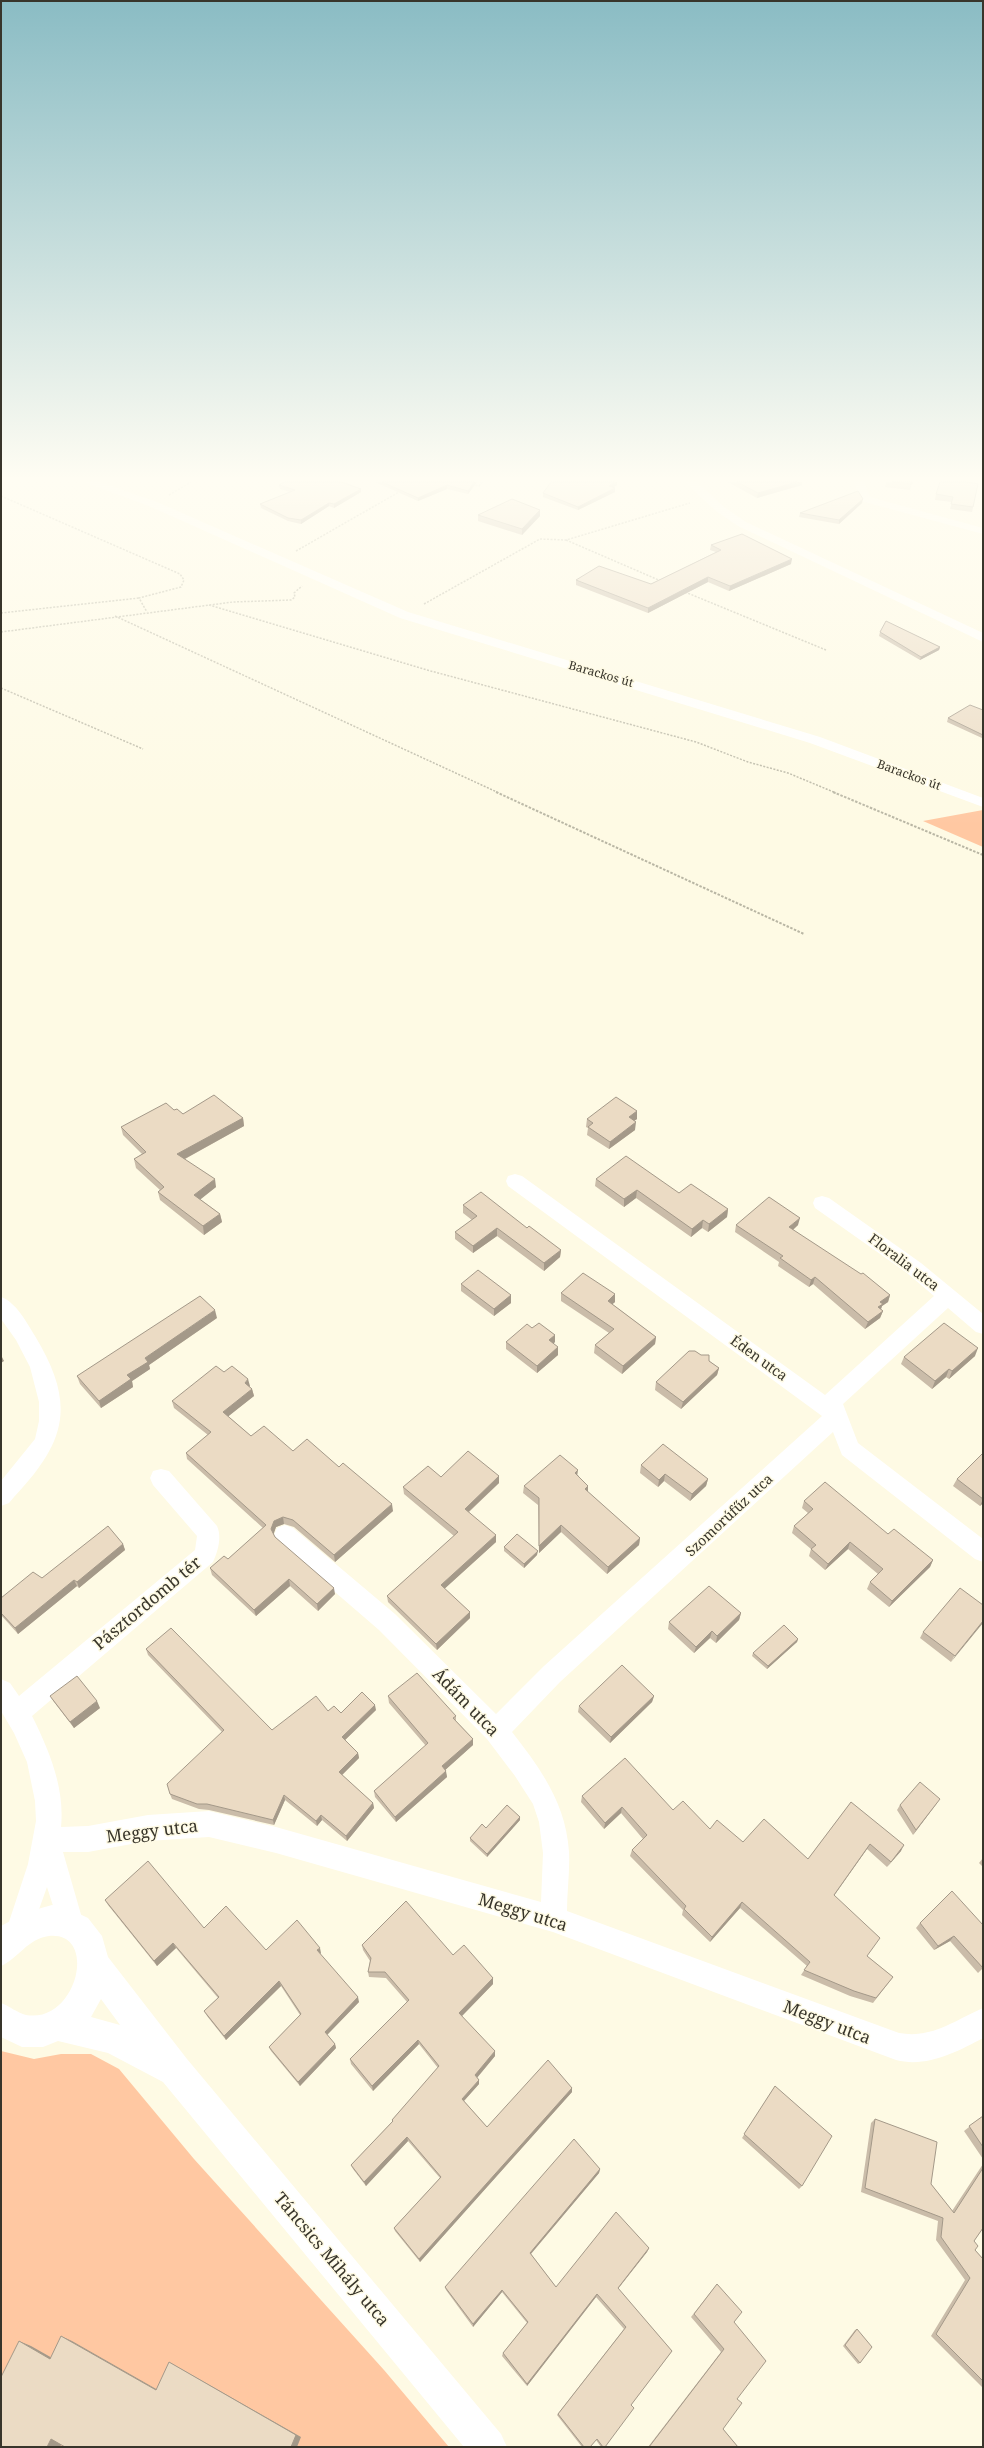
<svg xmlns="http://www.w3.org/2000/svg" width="984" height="2448" font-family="'Noto Serif',serif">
<rect width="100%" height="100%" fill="#fefae4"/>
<path fill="#ffc8a2" d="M983,810V847L923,821Z
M1,2051L34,2059L61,2054H91L119,2069L194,2159L384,2370L449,2447H1Z"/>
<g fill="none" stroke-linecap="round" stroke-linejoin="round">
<path stroke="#b9b6a4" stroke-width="1.5" stroke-dasharray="2 1.5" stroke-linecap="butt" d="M472,485L479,486L482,482
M169,495L191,482
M1,496L180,574L184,580L181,587L139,598L147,612
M566,540L661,581
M296,551L399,492
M685,592L826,650
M424,604L540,539L566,540L690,503
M209,605L427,670L696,742L748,762L788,773L836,793
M1,613L139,598
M115,616L499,793
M1,632L233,602L291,600L295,597L294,593L302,586
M1,688L143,749"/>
<path stroke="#b9b6a4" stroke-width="2" stroke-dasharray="2.5 1.5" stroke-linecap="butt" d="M496,792L804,934
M833,792L983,855"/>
<path fill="#fff" fill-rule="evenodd" d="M84,482H100L157,502L408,612L820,737L983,798V807L810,743L400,618L149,506Z
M685,482H697L724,507L746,522L983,633V642L738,526L716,511Z
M854,482H864L870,497L983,528V534L861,501Z
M515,1174L522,1176L825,1395L934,1296L907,1273L815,1208L813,1203L815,1198L822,1196L829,1198L921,1263L983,1314V1334L976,1332L948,1308L843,1404L858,1443L983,1539V1562L975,1559L842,1455L833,1432L560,1682L512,1732C541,1769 566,1804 569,1852C570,1871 567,1892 567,1911L899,2033C932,2039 955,2020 983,2008V2038C957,2052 926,2068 896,2060L553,1932L276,1853L209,1837L148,1841L88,1852H63L84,1925L80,1934L71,1938L62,1934L47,1887L28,1940L19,1944L10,1940L6,1931L28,1864L36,1821L35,1801L27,1762L14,1733L1,1711V1679L10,1683L19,1696L195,1550L197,1536L153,1485L150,1478L153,1471L161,1469L169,1471L217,1526C222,1537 218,1551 213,1562L32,1716C49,1750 65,1788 61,1827L88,1826L148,1815L209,1811L276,1827L541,1902L543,1853L539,1822L533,1804L515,1776L487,1739L379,1630L277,1542L274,1535L277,1528L285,1525L293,1528L395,1614L496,1714L544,1666L822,1416L508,1186L506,1181L508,1176Z
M1,1297C16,1302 27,1323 35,1336C76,1404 67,1441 14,1497L9,1503L1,1506V1481L35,1439L39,1421V1402L30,1367L16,1340L1,1319Z"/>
<path fill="#fff" fill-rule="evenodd" d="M52,1905L67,1908L88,1918L102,1936L108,1957L187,2059L501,2434L507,2447H464L163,2082L108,2053L58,2041L43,2047H22L1,2037V2003C9,2006 18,2013 26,2015C77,2024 99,1931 49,1936C27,1939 19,1958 1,1966V1926L27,1912ZM101,1999L120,2025L91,2017Z"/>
</g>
<path fill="#cabca9" d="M281,482H340L361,489V492L334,508L329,506L301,524L288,521L261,508L260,504L290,492L280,489L279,485L283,483Z
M375,482H477L468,494L447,489L418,501Z
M728,482H802V485L757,498Z
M886,482H912L910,490L885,487Z
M978,484L972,512L950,509L952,502L935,500L936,494Z
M617,485L612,488H615V492L578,510L543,497V493Z
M862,503L839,524L799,517L800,513Z
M478,515L540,516L522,535L478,521Z
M711,545L791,564L729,591L708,582L648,613L576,585V580L651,584L716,552L710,550Z
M880,632L940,647L939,650L920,660L879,636Z
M983,710V738H982L947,722L948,718Z
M637,1111V1119L634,1121L635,1130L609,1149L587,1135L588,1128L586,1127L587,1119Z
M183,1114L243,1118L244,1126L185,1159L216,1187L200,1199L220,1214L222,1222L204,1235L160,1200L158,1192L160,1190L136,1168L134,1159L142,1154L123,1135L121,1127Z
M596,1179L679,1193L728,1209L727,1217L708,1232L702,1228L691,1237L636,1198L624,1207L595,1186Z
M463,1205L527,1228L561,1250L560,1257L544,1271L497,1236L473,1253L455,1239V1232L472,1220L463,1213Z
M736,1225H798L793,1230L890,1295L888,1302L882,1306L881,1309L883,1311L880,1318L865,1329L813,1284L809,1287L778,1266L779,1262L735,1232Z
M461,1284L511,1295V1303L494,1316L461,1291Z
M561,1293L615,1302L612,1304L656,1337L655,1344L622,1374L594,1353L595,1345L609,1333L561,1301Z
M217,1318L149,1365L150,1369L132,1381L133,1387L101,1408L80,1384L77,1376Z
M532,1328L555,1335V1342L553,1343L558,1355L537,1373L506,1349V1342Z
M701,1355L719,1368L717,1375L681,1409L655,1390L656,1382Z
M975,1356L949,1379L946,1377L932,1389L901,1364L904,1357Z
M224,1372L250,1386V1387L252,1389L254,1396L228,1416L251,1436L339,1467L393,1511L335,1562L294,1527L284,1524L276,1527L273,1534L275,1537L335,1594L318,1611L290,1586L256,1616L212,1575L210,1568L228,1559L263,1528L187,1459L186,1453L208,1435L174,1408L172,1401Z
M983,1453V1503L980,1506L953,1486L957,1479Z
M641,1465L708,1479L706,1486L690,1501L664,1481L658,1487L640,1473Z
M578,1475L588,1492L640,1538L639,1545L607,1574L561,1532L539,1553L538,1505L523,1493L524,1486Z
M441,1477L499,1483L469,1512L496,1542L444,1589L470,1612V1618L437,1650L388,1602L387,1596L454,1536L404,1494L403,1487Z
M804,1501L888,1534L933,1560L930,1567L889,1607L867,1589L870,1582L878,1574L848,1549L825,1570L809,1556L811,1549L792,1533L794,1526L808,1513L802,1508Z
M123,1544L125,1550L79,1588L77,1586L18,1634L1,1615V1598L42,1578Z
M504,1547L537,1555L524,1568L504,1551Z
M983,1605L951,1662L920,1638L923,1632Z
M741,1613L739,1620L716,1643L710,1638L694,1653L668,1629L669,1622Z
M798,1639L797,1642L767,1669L752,1656L753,1653Z
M146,1649L272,1730L328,1711L341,1713L376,1710L345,1740L358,1753L359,1758L342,1775L373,1803L374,1808L347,1841L322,1820L317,1826L285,1800L274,1825L209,1810L199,1809L172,1799L170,1794L222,1732L148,1655Z
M50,1696L100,1708L74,1728L54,1702Z
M388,1696L456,1716V1721L473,1739V1745L445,1770L447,1777L396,1822L375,1797L374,1791L426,1746L389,1703Z
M654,1696L652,1702L610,1743L578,1712L579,1706Z
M582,1796L673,1810L710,1829L743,1842L808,1859L851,1802L901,1851L887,1867L867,1849L834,1895L867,1956L893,1977L873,2003L850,1996L801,1975L807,1966L740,1908L710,1942L682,1915L683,1910L630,1856L632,1850L643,1839L621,1813L604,1829L581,1802Z
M937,1803L913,1835L897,1810L900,1805Z
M520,1817V1820L487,1857L470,1841V1838L486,1828Z
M983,1858V1867L979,1863Z
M105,1900L204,1928L266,1950L321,1953L320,1954L359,2002L327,2035L335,2044L336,2048L300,2086L271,2051L269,2047L300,2015L281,1986L226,2040L207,2016L204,2011L218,1998L176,1948L157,1966L108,1905Z
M920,1923L983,1925V1968L978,1973L950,1941L934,1950L916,1928Z
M362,1945L453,1955L493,1978V1984L462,2016L495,2056L477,2078L479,2080V2084L464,2101L487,2127L572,2088V2092L420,2262L395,2231L394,2228L440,2178L408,2141L366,2186L353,2169L351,2165L392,2122V2120L438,2068L419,2044L373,2091L351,2064L350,2059L407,2002L386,1978L369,1977L368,1972L370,1961L363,1950Z
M775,2086L802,2186L799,2189L742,2138Z
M983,2116V2159L964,2131Z
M875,2119L931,2184L952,2211L983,2164V2228L974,2241L975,2250L983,2259V2388L931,2336L965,2280L936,2240L938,2221L861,2192L871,2123Z
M600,2169L599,2173L531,2254L556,2287L649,2248L647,2252L618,2289L672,2351L631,2405L605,2447H601L596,2440L590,2447H582L557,2415L624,2329L596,2297L527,2386L502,2356L503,2353L527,2323L502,2292L473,2327L446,2290L445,2287Z
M717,2284L734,2322L737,2399L723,2429L738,2447H648L721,2352L691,2317Z
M857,2329L860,2363L858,2364L843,2346L855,2330Z"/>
<path fill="#a49989" d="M474,482H477L468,494V491Z
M615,482H617V485L608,490L609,486Z
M797,482H802V485L757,498L758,493Z
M447,485V489L418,501V498Z
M615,488V492L578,510V507Z
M361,489V492L334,508V504Z
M863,499L862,503L839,524V520Z
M329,503V506L301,524V520Z
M540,510V516L522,535V529Z
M792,559L791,564L729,591L730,586Z
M708,577V582L648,613V608Z
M940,647L939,650L920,660L921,657Z
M637,1111V1119L628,1125L629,1117Z
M243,1118L244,1126L179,1162L177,1154Z
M636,1122L635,1130L609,1149L610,1142Z
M215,1179L216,1187L196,1203L194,1195Z
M637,1190L636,1198L624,1207V1199Z
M728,1209L727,1217L708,1232L709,1224Z
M220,1214L222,1222L204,1235L203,1226Z
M800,1218L798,1225L787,1235L789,1227Z
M703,1220L702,1228L691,1237L692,1229Z
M497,1228V1236L473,1253V1246Z
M561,1250L560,1257L544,1271V1263Z
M815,1277L813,1284L809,1287L811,1280Z
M615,1294V1302L607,1309L608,1301Z
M511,1295V1303L494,1316V1309Z
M890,1295L888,1302L882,1306L880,1312L876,1314L880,1302Z
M215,1310L217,1318L149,1365L150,1369L132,1381L133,1387L101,1408L99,1401L145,1358Z
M883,1311L880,1318L865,1329L868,1322Z
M555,1335V1342L549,1348V1340Z
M656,1337L655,1344L622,1374L623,1366Z
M558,1347V1355L537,1373V1366Z
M978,1348L975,1356L949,1379L952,1371Z
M1,1355L4,1361L1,1363Z
M719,1368L717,1375L681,1409L683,1402Z
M949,1369L946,1377L932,1389L935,1381Z
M248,1379L250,1386L246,1390L245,1383Z
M252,1389L254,1396L225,1419L223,1412Z
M578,1470L577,1477L575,1473Z
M665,1474L664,1481L658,1487L659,1480Z
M499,1476V1483L465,1515V1509Z
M708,1479L706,1486L690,1501L692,1494Z
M588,1486V1493L585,1489Z
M983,1499V1503L980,1506Z
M392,1504L393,1511L335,1562L334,1555Z
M283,1517L284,1524L276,1527L273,1536L271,1529L274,1521Z
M561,1525V1532L539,1553V1546Z
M496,1535V1542L441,1592V1585Z
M640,1538L639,1545L607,1574L608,1567Z
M850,1542L848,1549L825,1570L828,1564Z
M123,1544L125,1550L79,1588L77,1582Z
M538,1551L537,1555L524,1568V1564Z
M933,1560L930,1567L889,1607L892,1601Z
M289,1579L290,1586L256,1616L254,1610Z
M74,1580L77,1586L18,1634L15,1628Z
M334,1588L335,1594L318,1611L317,1604Z
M470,1612V1618L437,1650L436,1644Z
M741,1613L739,1620L716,1643L717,1636Z
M983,1621V1623L951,1662L955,1656Z
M712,1631L710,1638L694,1653L696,1647Z
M798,1639L797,1642L767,1669L768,1666Z
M654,1696L652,1702L610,1743L611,1737Z
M97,1701L100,1708L74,1728L70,1722Z
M375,1705L376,1710L343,1742L342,1737Z
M473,1739V1745L443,1772L442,1766Z
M358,1753L359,1758L340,1777L339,1772Z
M446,1771L447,1777L396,1822L395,1817Z
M284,1795L285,1800L274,1825L273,1820Z
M940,1799L913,1835L916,1830Z
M373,1803L374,1808L347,1841L346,1836Z
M622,1807L621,1813L604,1829L605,1823Z
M321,1815L322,1820L317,1826L316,1821Z
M520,1817V1820L487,1857V1854Z
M870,1844L867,1849L831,1900L834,1895Z
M904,1845L901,1851L887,1867L891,1862Z
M742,1902L740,1908L710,1942L712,1937Z
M954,1936L950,1941L934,1950L938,1946Z
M173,1943L176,1948L157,1966L154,1961Z
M320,1948L321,1953L319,1955L317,1950Z
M493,1978V1984L460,2018L459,2013Z
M279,1981L281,1986L226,2040L224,2036Z
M358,1997L359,2002L326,2036L325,2032Z
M418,2040L419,2044L373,2091L372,2086Z
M335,2044L336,2048L300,2086L298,2082Z
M495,2051V2056L475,2080V2075Z
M479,2080V2084L462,2103V2099Z
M572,2088V2092L420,2262L419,2259Z
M407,2137L408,2141L366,2186L364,2182Z
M600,2169L599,2173L529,2256L530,2253Z
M649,2248L647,2252L616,2291L618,2288Z
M502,2290V2292L473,2327V2324Z
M597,2294L596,2297L527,2386V2384Z
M61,2336L72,2341L165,2394L156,2390Z
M19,2341L31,2346L61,2363L50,2359Z
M169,2362L301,2437L297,2447H291Z
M51,2439L63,2441L60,2447H47Z"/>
<path fill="#ebdbc4" stroke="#a49989" d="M284,482H341L361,489L334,504L329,503L301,520L288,518L260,504L295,490L279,485Z
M382,482H474L468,491L447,485L418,498Z
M551,482H615L609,486L615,488L578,507L543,493Z
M737,482H797L758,493Z
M892,482H912V484Z
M940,482H967L978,484L973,507L951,504L953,497L936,494Z
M858,491L863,499L839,520L800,513Z
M512,499L540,510L522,529L478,515Z
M742,534L792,559L730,586L708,577L648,608L576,580L599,566L651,584L721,550L711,545Z
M886,621L940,647L921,657L880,632Z
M970,705L983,710V735L948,718Z
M214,1095L243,1118L177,1154L215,1179L194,1195L220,1214L203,1226L158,1192L164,1187L134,1159L146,1152L121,1127L166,1103L174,1110L177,1109L183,1114Z
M616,1097L637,1111L629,1117L636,1122L610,1142L588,1127L593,1123L587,1119Z
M626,1156L679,1193L691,1184L728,1209L709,1224L703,1220L692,1229L637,1190L624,1199L596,1179Z
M481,1192L527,1228L529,1226L561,1250L544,1263L497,1228L473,1246L455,1232L477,1216L463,1205Z
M769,1197L800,1218L789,1227L861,1274L863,1273L890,1295L880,1302L883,1304L878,1307L883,1311L868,1322L815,1277L811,1280L780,1258L783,1256L736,1225Z
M478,1270L511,1295L494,1309L461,1284Z
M583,1273L615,1294L608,1301L656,1337L623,1366L595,1345L614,1329L561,1293Z
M200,1296L215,1310L145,1358L148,1362L127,1375L131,1379L99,1401L77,1376Z
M539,1323L555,1335L549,1340L558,1347L537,1366L506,1342L527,1324L532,1328Z
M944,1323L978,1348L952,1371L949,1369L935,1381L904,1357Z
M689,1351H695L701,1355H709V1361L719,1368L683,1402L656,1382Z
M216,1366L224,1372L232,1366L248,1379L245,1383L252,1389L223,1412L251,1436L264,1426L293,1451L307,1439L339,1467L343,1463L392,1504L334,1555L293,1520L283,1517L274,1521L271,1529L275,1537L334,1588L317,1604L289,1579L254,1610L210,1568L224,1556L228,1559L266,1525L186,1453L211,1432L172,1401Z
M663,1444L708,1479L692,1494L665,1474L659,1480L641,1465Z
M468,1451L499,1476L465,1509L496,1535L441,1585L470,1612L436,1644L387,1596L458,1532L403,1487L428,1466L441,1477Z
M983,1453V1499L957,1479Z
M560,1455L578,1470L575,1473L588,1486L585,1489L640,1538L608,1567L561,1525L539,1546V1498L524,1486Z
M825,1482L888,1534L894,1529L933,1560L892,1601L870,1582L883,1569L850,1542L828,1564L811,1549L816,1545L794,1526L813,1509L804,1501Z
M108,1526L123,1544L77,1582L74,1580L15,1628L1,1613V1598L33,1572L42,1578Z
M517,1534L538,1551L524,1564L504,1547Z
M709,1586L741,1613L717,1636L712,1631L696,1647L669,1622Z
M960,1588L983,1605V1621L955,1656L923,1632Z
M784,1625L798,1639L768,1666L753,1653Z
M171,1628L272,1730L316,1696L328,1711L334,1706L341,1713L362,1692L375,1705L342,1737L358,1753L339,1772L373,1803L346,1836L321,1815L316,1821L284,1795L273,1820L207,1804H197L170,1794L167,1784L224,1730L146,1649Z
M622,1665L654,1696L611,1737L579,1706Z
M417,1673L456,1716L453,1718L473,1739L442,1766L446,1771L395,1817L374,1791L428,1743L388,1696Z
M77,1676L97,1701L70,1722L50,1696Z
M625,1758L673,1810L683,1801L710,1829L717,1820L743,1842L764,1819L808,1859L851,1802L904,1845L891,1862L870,1844L834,1895L880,1938L867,1956L893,1977L876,1998L854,1991L804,1970L810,1962L742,1902L712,1937L684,1909L686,1906L632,1850L647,1835L622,1807L605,1823L582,1796Z
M920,1782L940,1799L916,1830L900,1805Z
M507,1805L520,1817L487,1854L470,1838L482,1824L486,1828Z
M148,1861L204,1928L226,1906L266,1950L297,1920L320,1948L317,1950L358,1997L325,2032L335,2044L298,2082L269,2047L301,2014L279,1981L224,2036L204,2011L219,1997L173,1943L154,1961L105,1900Z
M952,1891L983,1925V1968L954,1936L938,1946L920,1923Z
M406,1901L453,1955L464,1945L493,1978L459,2013L495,2051L475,2075L479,2080L462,2099L487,2127L548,2060L572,2088L419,2259L394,2228L441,2177L407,2137L364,2182L351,2165L393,2121L392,2120L439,2066L418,2040L372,2086L350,2059L409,2000L385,1972H368L371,1958L362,1945Z
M775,2086L832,2136L802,2186L744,2134Z
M983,2116V2147L969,2126Z
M875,2119L937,2142L931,2184L954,2213L983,2168V2228L974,2241L978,2246L975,2250L983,2259V2381L936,2334L970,2278L941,2237L943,2218L865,2188Z
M574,2139L600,2169L530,2253L556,2287L616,2212L649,2248L618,2288L672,2351L631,2405L634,2408L605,2447H603L597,2439L590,2447H584L558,2414L626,2327L597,2294L527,2384L503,2353L528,2322L502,2290L473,2324L445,2287Z
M717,2284L742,2312L734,2322L766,2361L737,2399L742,2403L723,2429L738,2447H649L724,2349L694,2314Z
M857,2329L872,2347L860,2363L845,2345Z
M61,2336L156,2390L169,2362L296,2435L291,2447H65L51,2439L47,2447H1V2377L19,2341L50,2359Z"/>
<linearGradient id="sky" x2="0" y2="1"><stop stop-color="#8abcc4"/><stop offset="0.58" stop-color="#fffdf3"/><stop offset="1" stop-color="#fffdf3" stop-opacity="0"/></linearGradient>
<rect width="984" height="825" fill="url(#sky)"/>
<g text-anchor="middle" stroke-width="3" stroke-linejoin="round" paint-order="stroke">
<g font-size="12" fill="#38352b" stroke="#fefae4">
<text transform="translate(601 674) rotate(16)" y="4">Barackos út</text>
<text transform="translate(909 775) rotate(20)" y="4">Barackos út</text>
</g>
<g font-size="14" fill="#38352b" stroke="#fefae4">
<text transform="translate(904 1262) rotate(37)" y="5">Floralia utca</text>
<text transform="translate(759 1358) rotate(36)" y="5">Éden utca</text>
<text transform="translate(729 1515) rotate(-43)" y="5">Szomorúfűz utca</text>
</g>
<g font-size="17" fill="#38352b" stroke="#fefae4">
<text transform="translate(147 1603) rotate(-40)" y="6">Pásztordomb tér</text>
<text transform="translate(466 1702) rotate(46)" y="6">Ádám utca</text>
<text transform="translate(152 1831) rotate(-7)" y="6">Meggy utca</text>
<text transform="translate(523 1912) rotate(17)" y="6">Meggy utca</text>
<text transform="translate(827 2022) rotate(21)" y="6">Meggy utca</text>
<text transform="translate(332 2259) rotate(50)" y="6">Táncsics Mihály utca</text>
</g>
</g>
<rect width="984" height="2448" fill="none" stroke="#38352b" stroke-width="4"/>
</svg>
